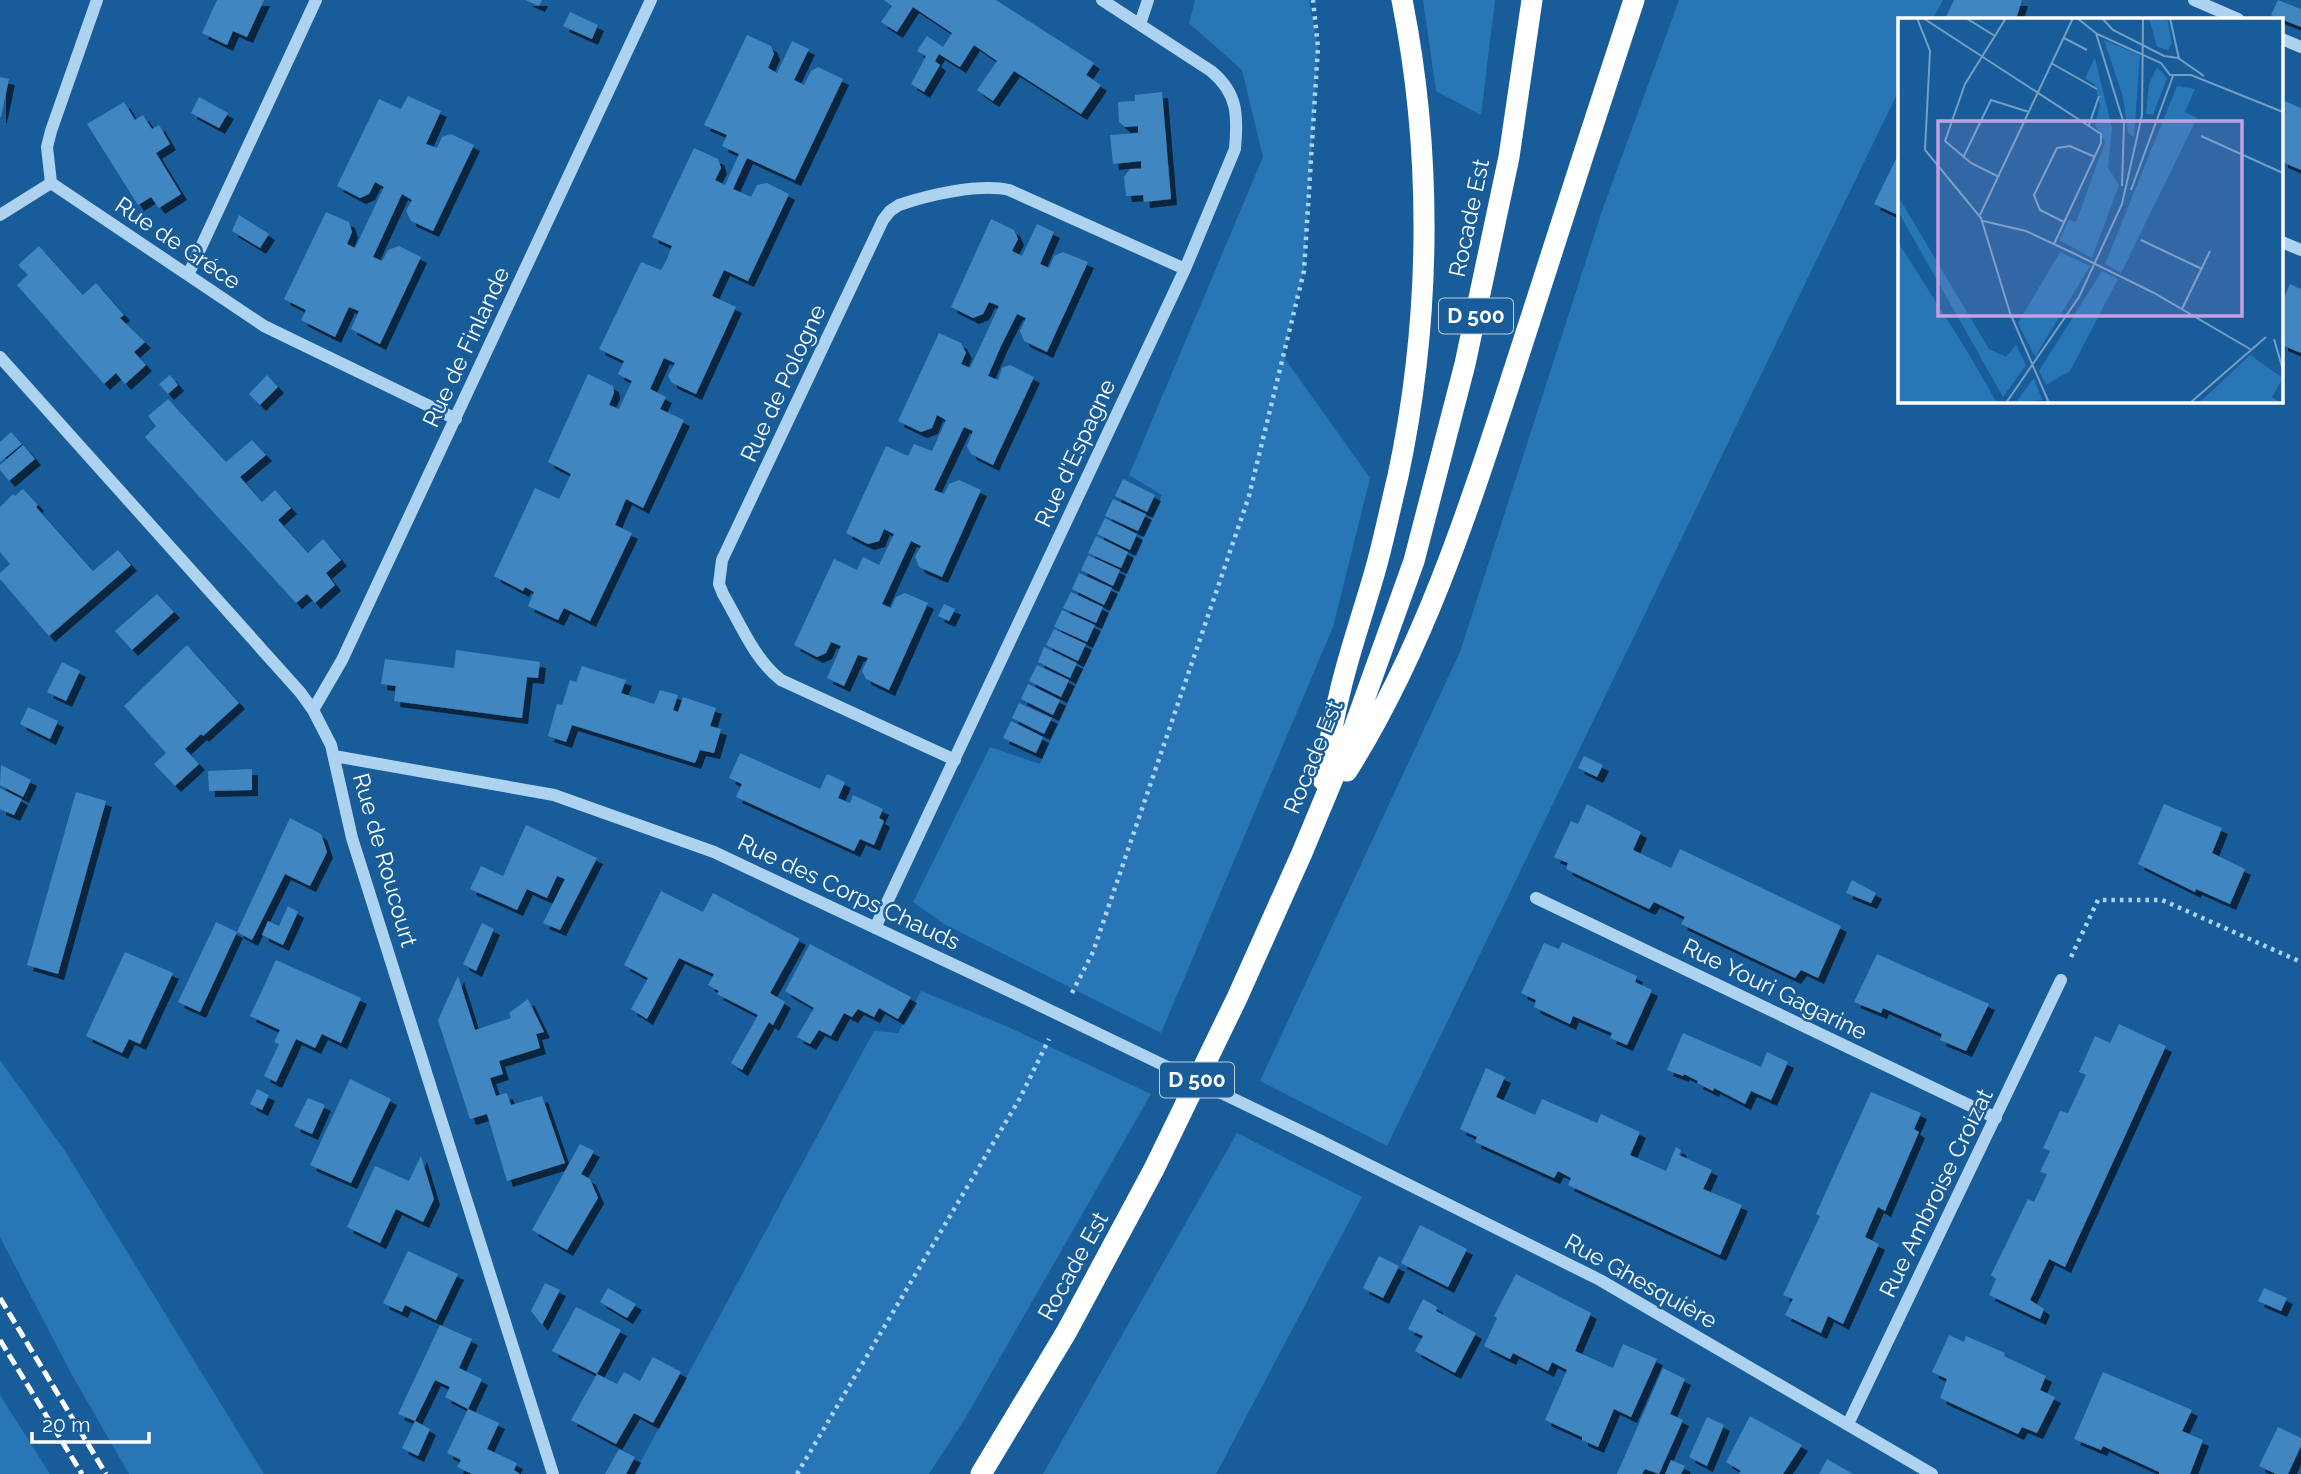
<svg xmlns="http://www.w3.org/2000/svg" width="2301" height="1474" font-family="Raleway,sans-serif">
<defs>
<filter id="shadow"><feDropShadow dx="6" dy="6" stdDeviation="0" flood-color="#0009"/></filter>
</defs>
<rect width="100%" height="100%" fill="#185d99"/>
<path fill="#2876b5" d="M1195,0H1309L1318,47L1304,271L1283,356L1370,478L1333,627L1161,1033L944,924L913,902L990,747L1040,764L1162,495L1129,475L1263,157L1242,70L1189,23Z
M1423,0H1495L1481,115L1436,91Z
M1679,0H1943L1933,19H1900V88L1387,1146L1260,1081L1460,652L1602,211Z
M921,991L1006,1026L1151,1094L966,1417L929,1474H634L874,1031L898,1033Z
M0,1060L65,1151L264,1474H129L72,1375L0,1237Z
M1237,1133L1362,1197L1216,1474H1043Z
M0,1395L50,1474H0Z"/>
<path fill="#4186c0" filter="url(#shadow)" d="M217,0H264L247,37L233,31L227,45L202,33Z
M525,0H542L539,6Z
M884,0H996L1094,63L1086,75L1101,85L1081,114L1014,71L993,101L977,90L997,61L974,45L960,67L939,54L935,61L940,65L924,92L911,84L926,56L917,51L927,36L943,47L952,33L913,7L897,32L881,22L892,6Z
M1954,0H2022L2016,19H1945Z
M2278,0L2301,9V27L2271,15Z
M570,12L598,25L592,39L563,26Z
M747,35L771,46L774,54L768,68L777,73L792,41L809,49L794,80L804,85L811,71L818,67L843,79L795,180L747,158L733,189L751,197L757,185L767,183L789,194L748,281L724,270L712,296L736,307L696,394L672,383L668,376L675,363L664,358L650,389L666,397L660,409L684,420L643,508L626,499L615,525L632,533L590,621L564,608L558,620L528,606L534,592L525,587L523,591L494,576L535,488L559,499L571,474L548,462L588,374L613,386L614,393L609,405L619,409L632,381L618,374L624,361L599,349L641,262L661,270L667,259L672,246L652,237L694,148L718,159L721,168L715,180L725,185L739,154L722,146L727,135L704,125Z
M0,77L9,79L1,117H0Z
M1162,92L1171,199L1144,202L1143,195L1126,196L1124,177L1130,169H1141V161L1113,164L1110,135L1138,133V126L1125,127L1119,122L1118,102L1135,101V95Z
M408,96L441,111L426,144L437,148L442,137L451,134L474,145L433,231L411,221L406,211L412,200L402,194L373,257L382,261L388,250L399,246L421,257L380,344L351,329L359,311L349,307L335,337L301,320L306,310L284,299L326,212L349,222L352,232L347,244L355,248L384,187L375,182L369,194L360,198L337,186L379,99L401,109Z
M199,97L228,113L219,128L191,113Z
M2282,100L2301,108V170L2282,162Z
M124,102L135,120L143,115L152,129L159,125L170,144L156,153L181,194L159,208L151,197L138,205L87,124Z
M1900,151V216L1874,204Z
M239,215L269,234L260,248L232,231Z
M991,219L1014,230L1018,239L1012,251L1022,256L1037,224L1054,232L1040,264L1049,268L1054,256L1063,252L1088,262L1047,352L1024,341L1020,331L1026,318L1017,314L1001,346L988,376L998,380L1002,368L1010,365L1034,377L993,465L971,454L967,446L973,431L964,427L934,490L944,494L949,484L959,480L981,490L942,577L919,567L915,557L921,546L911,541L882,604L891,608L896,597L905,593L928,603L889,690L866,679L862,671L868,658L858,655L844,686L827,678L841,646L831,642L826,653L817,657L794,645L834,559L857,570L863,557L879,565L894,534L884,529L879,541L868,544L846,533L886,446L908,456L914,444L932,451L946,420L937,415L932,428L921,432L898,421L939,333L961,343L966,353L961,364L970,368L999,306L989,302L983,314L973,318L951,307Z
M39,246L83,295L96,283L124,315L120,318L145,342L134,352L146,365L125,384L116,373L104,384L17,285L28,275L18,265Z
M2290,284L2301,289V353L2282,345V302Z
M170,375L178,385L168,394L159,384Z
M267,375L278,387L260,405L249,394Z
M168,399L226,462L252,440L266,455L240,477L262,502L275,490L291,508L278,520L308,553L323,539L341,560L326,573L335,585L315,603L307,594L296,603L145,437L156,426L148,416Z
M11,432L22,444L0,462V442Z
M23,445L35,459L9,481L0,470V465Z
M1123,479L1155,495L1147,512L1115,496Z
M23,489L38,505L36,507L93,571L118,550L131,565L49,636L0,579V573L10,564L0,552V507L13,494L15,496Z
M1113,499L1146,514L1138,531L1105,516Z
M1105,518L1137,534L1130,550L1097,534Z
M1096,536L1128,552L1121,568L1088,553Z
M1088,555L1120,570L1113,586L1081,570Z
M1079,573L1112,588L1104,605L1072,589Z
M1071,592L1103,607L1096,623L1063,608Z
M157,594L174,612L132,650L115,631Z
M944,604L955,609L949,621L938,616Z
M1062,610L1095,625L1087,642L1054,627Z
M1054,629L1086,644L1078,661L1046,645Z
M187,645L239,703L203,736L201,734L185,749L199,764L175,786L154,764L166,753L124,706Z
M1044,647L1077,663L1070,678L1038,662Z
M456,650L540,662L538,678L527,677L522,718L394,701L396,686L381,684L385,659L454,668Z
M62,662L80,671L66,701L47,692Z
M1037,665L1069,680L1061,697L1029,681Z
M582,666L626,680L621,693L654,704L660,690L678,695L673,710L678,712L683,697L716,708L710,726L721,729L714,753L700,750L695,763L572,725L566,742L548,736L557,704L562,705L570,680L576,682Z
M1028,684L1060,700L1053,715L1021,699Z
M1019,703L1052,718L1044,734L1012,718Z
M28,707L58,721L50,739L20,724Z
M1011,721L1043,737L1036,753L1003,738Z
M740,753L820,789L827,774L845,782L838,798L850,803L853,795L883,809L879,818L884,821L874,845L860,839L854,851L736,797L742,784L729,778Z
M1584,756L1603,765L1597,777L1578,768Z
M1,765L31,780L23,797L0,785Z
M252,769V790L209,791L208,771Z
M0,788L22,799L14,815L0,809Z
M76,792L106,801L58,974L27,965Z
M1587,804L1641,832L1633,850L1671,868L1680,849L1841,926L1818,978L1801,970L1795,978L1681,924L1685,917L1654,902L1649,909L1566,869L1568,863L1554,857L1571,821L1578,824Z
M2164,804L2222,828L2212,853L2245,869L2230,904L2196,889L2195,892L2138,864Z
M290,818L321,834L327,852L310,886L285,874L252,940L237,932Z
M526,825L597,858L560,930L543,923L565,879L557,876L547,898L527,889L517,910L470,889L481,866L503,876Z
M1852,880L1876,893L1871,903L1846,893Z
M661,891L703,912L713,893L800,939L770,993L785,1002L773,1025L769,1022L742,1070L731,1063L758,1015L717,994L719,991L708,985L714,974L679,958L647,1019L631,1009L648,978L624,965Z
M288,906L298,912L283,945L262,935L268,921L279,926Z
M216,922L237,932L200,1012L178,1002Z
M482,923L494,929L476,971L463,964Z
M1562,942L1637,976L1635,982L1652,990L1627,1045L1610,1038L1612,1033L1573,1016L1570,1024L1534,1007L1536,1000L1521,993L1544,943L1559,949Z
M810,944L911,997L898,1019L879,1008L874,1017L858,1009L852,1017L844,1013L831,1036L819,1030L810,1044L797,1037L814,1008L785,991Z
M125,952L173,973L140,1044L129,1039L122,1053L86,1036Z
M1877,954L1989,1004L1966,1051L1940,1040L1942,1034L1883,1008L1881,1013L1854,1002Z
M276,960L361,998L341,1043L322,1034L315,1048L296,1039L276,1082L264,1076L279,1044L274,1042L280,1030L250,1016Z
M458,976L475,1030L511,1018L509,1013L528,999L544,1032L536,1034L540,1048L499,1061L503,1074L490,1078L496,1096L507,1093L511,1105L542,1096L565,1163L507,1181L487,1114L470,1119L438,1020Z
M2119,1024L2166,1046L2065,1267L2049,1259L2030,1300L2044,1309L2040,1319L1989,1295L1996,1279L1991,1275L2028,1199L2034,1202L2047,1174L2040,1172L2050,1151L2043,1148L2060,1111L2068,1113L2086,1075L2079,1072L2095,1036L2110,1043Z
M1683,1033L1761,1067L1767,1052L1788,1062L1771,1100L1751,1091L1745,1104L1714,1088L1713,1091L1697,1083L1698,1081L1684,1074L1683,1076L1667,1070Z
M1486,1068L1505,1077L1496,1097L1535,1115L1542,1099L1597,1123L1601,1114L1640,1132L1630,1155L1666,1171L1676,1147L1681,1150L1679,1155L1712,1170L1703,1189L1742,1205L1720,1255L1568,1185L1571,1178L1558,1171L1554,1178L1475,1142L1477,1137L1460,1129Z
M350,1079L391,1099L351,1183L310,1165Z
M257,1089L269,1095L262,1110L250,1104Z
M1871,1092L1921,1113L1914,1129L1919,1132L1885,1211L1878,1207L1865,1237L1879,1244L1843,1324L1828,1316L1821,1333L1785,1315L1793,1299L1783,1295L1820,1216L1816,1214Z
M308,1098L325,1105L312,1134L294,1126Z
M580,1144L594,1151L581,1174L590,1179L598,1198L567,1250L532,1230Z
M421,1156L434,1199L423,1222L396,1209L380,1243L347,1227L375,1166L409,1181Z
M1420,1225L1467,1249L1448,1287L1401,1263Z
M408,1251L458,1274L436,1320L405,1305L402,1312L383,1303Z
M1379,1256L1399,1266L1383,1298L1363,1288Z
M1516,1274L1591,1313L1575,1351L1613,1368L1623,1344L1657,1359L1631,1417L1614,1409L1598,1447L1582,1440V1437L1545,1420L1567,1370L1552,1362L1548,1371L1513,1353L1510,1359L1484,1346L1497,1318L1494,1316Z
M545,1283L560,1290L542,1325L531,1311Z
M608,1288L636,1304L627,1318L600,1302Z
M2264,1288L2287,1298L2281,1311L2258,1301Z
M1423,1299L1437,1307L1436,1311L1476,1333L1455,1373L1415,1351L1423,1336L1408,1329Z
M576,1307L621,1330L597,1374L552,1351Z
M440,1325L472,1339L459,1368L482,1379L468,1409L445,1397L450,1387L435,1380L415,1421L398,1414Z
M1949,1335L1964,1342L1966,1336L2005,1353L2004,1356L2046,1376L2040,1390L2055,1397L2037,1433L2022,1427L2018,1434L1940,1398L1947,1379L1932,1372Z
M653,1357L681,1372L653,1423L634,1413L616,1444L571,1420L597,1374L617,1384L624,1372L640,1381Z
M1663,1368L1685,1379L1670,1414L1683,1420L1659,1474L1645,1469L1642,1474H1617Z
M2103,1372L2192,1410L2182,1431L2203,1440L2190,1474H2159V1472L2103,1446L2101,1450L2074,1439Z
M468,1409L499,1423L487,1449L517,1463L514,1470L520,1474H472L457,1467L461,1460L447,1453Z
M1750,1416L1802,1445L1783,1474H1739L1741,1471L1726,1462Z
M1707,1417L1724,1425L1707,1466L1689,1457Z
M415,1421L430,1429L418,1456L402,1448Z
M2278,1427L2301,1438V1446L2288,1474H2276L2259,1466Z
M619,1449L635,1457L626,1474H605Z
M1827,1459L1853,1474H1819Z
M1671,1460L1685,1466L1681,1474H1665Z"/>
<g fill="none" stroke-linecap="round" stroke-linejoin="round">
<path stroke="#add3f1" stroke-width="4.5" stroke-dasharray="3.5 5" stroke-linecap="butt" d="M2071,957L2098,900H2162L2301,962
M1072,993L1093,952L1249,496L1304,271L1318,47L1313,0
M797,1474L1020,1098L1049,1039"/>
<path stroke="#add3f1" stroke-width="12" d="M97,0L51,131L47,147L51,183L264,326L456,419
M2194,0L2238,19
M1140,24L1148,0
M2282,39L2301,47
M0,215L51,183
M2282,242L2301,250
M188,275L316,0
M0,357L300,692L313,710L331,745L352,838L553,1474
M313,710L342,660L651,0
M334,756L554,795L714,852L1018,995
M955,760L781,680C754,659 740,623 723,594L719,584L722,560L883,220L890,211L899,205C928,195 980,183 1009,190L1185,269
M1536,898L1996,1118
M875,928L1185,269L1235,149C1238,116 1238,93 1211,71L1102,0
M1321,1141L1600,1280L1932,1474
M1848,1424L2061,980"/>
<path stroke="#fff" stroke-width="21" d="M1347,771C1425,647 1470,505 1515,367C1554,245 1594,122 1634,0
M1323,780C1328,752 1332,724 1339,696C1349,651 1365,608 1377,564C1385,534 1391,505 1398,476C1431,321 1433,155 1402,0
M981,1474L1067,1331L1154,1169L1237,998L1302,853L1354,728L1414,561L1465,364L1509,157L1532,0"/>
<path stroke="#fff" stroke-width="5" stroke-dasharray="12 5" stroke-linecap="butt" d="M0,1298L106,1474
M0,1340L82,1474"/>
<path stroke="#add3f1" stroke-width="12" d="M1018,995L1321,1141"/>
</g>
<g text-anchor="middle" stroke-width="5" stroke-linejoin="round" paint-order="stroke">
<g fill="#185d99" stroke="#bacee0" stroke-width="2">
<rect x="1439" y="298.5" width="74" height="35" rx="5"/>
<rect x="1160" y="1062.5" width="74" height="35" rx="5"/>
</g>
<g font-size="21" font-weight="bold" fill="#fff">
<text x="1476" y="323">D 500</text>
<text x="1197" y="1087">D 500</text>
</g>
<g font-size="23" fill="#fff" stroke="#185d99">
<text transform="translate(1469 218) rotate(-78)" y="8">Rocade Est</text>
<text transform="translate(178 243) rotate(34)" y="8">Rue de Gréce</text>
<text transform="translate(466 347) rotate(-65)" y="8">Rue de Finlande</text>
<text transform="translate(783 383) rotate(-65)" y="8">Rue de Pologne</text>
<text transform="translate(1075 453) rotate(-65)" y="8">Rue d'Espagne</text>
<text transform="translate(1313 757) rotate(-68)" y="8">Rocade Est</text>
<text transform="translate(385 860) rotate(74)" y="8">Rue de Roucourt</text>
<text transform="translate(849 892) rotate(25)" y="8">Rue des Corps Chauds</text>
<text transform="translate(1775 989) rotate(26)" y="8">Rue Youri Gagarine</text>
<text transform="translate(1936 1193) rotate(-64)" y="8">Rue Ambroise Croizat</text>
<text transform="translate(1073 1266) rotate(-61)" y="8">Rocade Est</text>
<text transform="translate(1641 1281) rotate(29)" y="8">Rue Ghesquière</text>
</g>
</g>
<g transform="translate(1898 18)">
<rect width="385" height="385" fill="#185d99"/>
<path d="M251,0H269L274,25L270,32L259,29ZM206,22L242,37L236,119L230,115L225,79ZM197,40L214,110L210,150L221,167L194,240L161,222L171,202L178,204L207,124L197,107L202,87L197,67L187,60ZM259,49L269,60L255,97L248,96L251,66ZM279,68L297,71L287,94L299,100L223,255L207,246ZM0,178L91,331L108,339L118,327L128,347L105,379L0,193ZM0,224L69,333L99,385H0ZM162,234L192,248L137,339L120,305ZM204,253L220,261L172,353L148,367L141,353ZM352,337L385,360L374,379L382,385H301ZM136,360L144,382L117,385Z" fill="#2876b5"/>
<path fill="none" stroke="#749ec2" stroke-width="2" d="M19,0L32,33L27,132L83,200L112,295L151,385M25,0L203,116V125L156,226M68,0L97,18M179,0L199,16L263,45L272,57H293L385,94M204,0L215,12L266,38L280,40L306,58M272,0L281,41M198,15L226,106L224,168M166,20L189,32M153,45L199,71M191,107L201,78M303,118L385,155M65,140L93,82L131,94M101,159L73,145L47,123L67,66L108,0M233,172L275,58M82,197L175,0M85,203L128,213L175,235L256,275L352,331M166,204L142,192L136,177L159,130L172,128L197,139M243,222L304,251M284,291L312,233M376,321L385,352M108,385L181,279L224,186L244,97L245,0M292,385L368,319"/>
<path fill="#c4a0e2" fill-opacity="0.15" stroke="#c4a0e2" stroke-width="3.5" d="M40,103H344V298H40Z"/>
<rect width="385" height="385" fill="none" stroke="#fff" stroke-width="3.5"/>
</g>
<path d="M32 1432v10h117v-10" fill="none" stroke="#ffffff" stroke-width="3.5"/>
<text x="42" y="1432" font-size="21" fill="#ffffff" stroke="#185d99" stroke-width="5" paint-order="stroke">20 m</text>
</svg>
